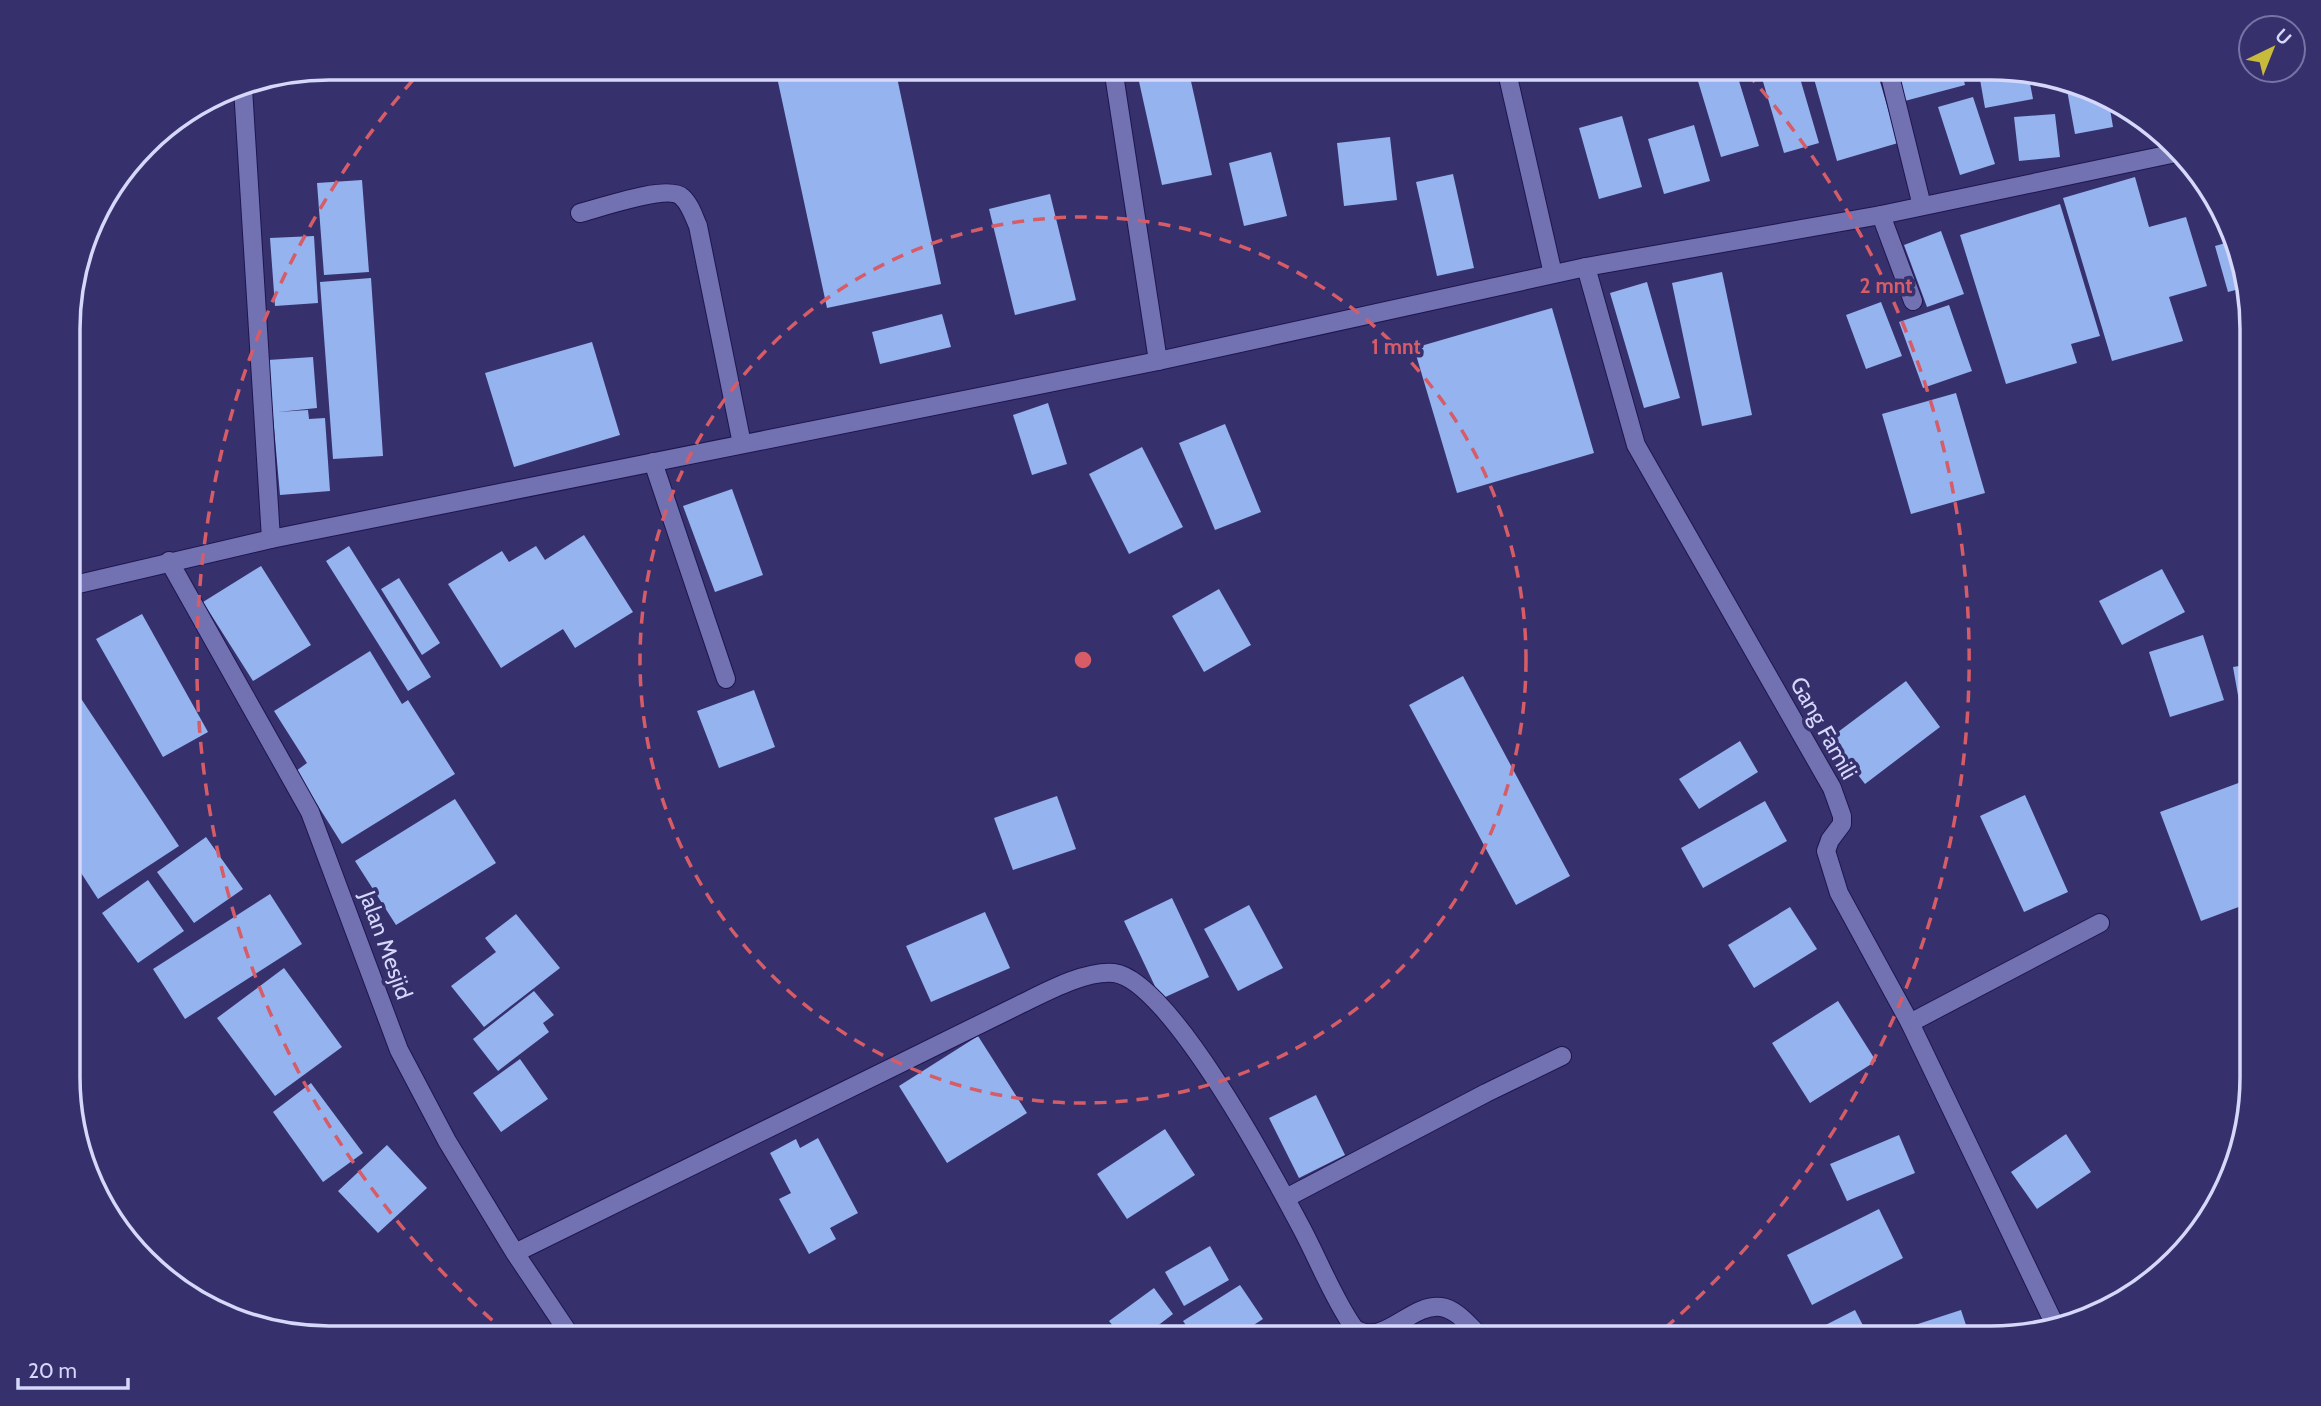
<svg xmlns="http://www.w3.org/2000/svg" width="2321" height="1406" font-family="Cabin,sans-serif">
<rect width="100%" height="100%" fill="#36316c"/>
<path fill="#95b3ef" d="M775,68H895L941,284L827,308Z
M1136,68H1188L1212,175L1162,185Z
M1694,68H1735L1759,146L1721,157Z
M1759,68H1797L1819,143L1784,153Z
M1811,68H1876L1898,143L1837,161Z
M1893,68H1961L1965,85L1901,102Z
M1978,68L2028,73L2033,99L1985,108Z
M2065,79L2108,97L2113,127L2075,134Z
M1973,97L1995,164L1960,175L1938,107Z
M2055,114L2060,157L2019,161L2014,117Z
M1622,116L1642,187L1599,199L1579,128Z
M1694,125L1710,181L1664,194L1648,139Z
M1390,137L1397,200L1344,206L1337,143Z
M1271,152L1287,216L1244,226L1229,163Z
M1453,174L1474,268L1437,276L1416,182Z
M2135,177L2149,227L2186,217L2207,286L2169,297L2183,341L2112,361L2063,198Z
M362,180L369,272L324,275L317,183Z
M1050,194L1076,300L1015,315L989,209Z
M2060,204L2100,336L2071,344L2077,363L2006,384L1960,235Z
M1941,231L1964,294L1927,307L1904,245Z
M314,236L318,303L275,306L270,238Z
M2236,240L2247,287L2228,292L2215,246Z
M1722,272L1752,415L1702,426L1672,283Z
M371,278L383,456L333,459L320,282Z
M1647,282L1680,398L1644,408L1610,293Z
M1881,302L1902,356L1866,369L1846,315Z
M1949,305L1972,371L1923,388L1899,322Z
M1552,308L1594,453L1457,493L1414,348Z
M942,314L951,347L880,364L872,332Z
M592,342L620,435L514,467L485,373Z
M313,357L317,408L278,412L308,410L309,419L325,418L330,491L280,495L268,360Z
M1956,393L1985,493L1911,514L1882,414Z
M1048,403L1067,464L1032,475L1013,415Z
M1225,424L1261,512L1215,530L1179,443Z
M2252,429V469L2251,470L2241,433Z
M1142,447L1183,527L1129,554L1089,474Z
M732,489L763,575L715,592L683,506Z
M584,535L633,612L575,648L563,629L501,668L448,584L502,551L509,562L536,546L545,560Z
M349,546L431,677L408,691L326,561Z
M261,566L311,645L253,681L203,602Z
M2162,569L2185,612L2122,645L2099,601Z
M399,578L440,643L422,655L381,589Z
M1219,589L1251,645L1204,672L1172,616Z
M142,614L208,732L163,757L96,639Z
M2203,635L2224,700L2170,717L2149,652Z
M370,651L402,704L408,700L455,774L342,844L296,771L307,763L274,711Z
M2252,664V710L2241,712L2233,667Z
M1463,676L1570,876L1516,905L1409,705Z
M1906,681L1940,727L1865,784L1830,738Z
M70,682L179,846L98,899L70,856Z
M754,690L775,747L719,768L697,711Z
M1740,741L1758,772L1699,809L1679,779Z
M2252,778V902L2201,921L2160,812Z
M2025,795L2068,892L2024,912L1980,816Z
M1057,796L1076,849L1013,870L994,818Z
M455,799L496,863L396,925L355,861Z
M1765,801L1787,841L1703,888L1681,848Z
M206,837L243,889L194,923L157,872Z
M148,880L184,931L138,963L102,913Z
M270,894L302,944L185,1019L153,969Z
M1172,898L1209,977L1161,999L1124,921Z
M1249,905L1283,968L1238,991L1204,929Z
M1790,907L1817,949L1754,988L1728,945Z
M985,912L1010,968L931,1002L906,946Z
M516,914L560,968L484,1027L451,986L496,952L485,938Z
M284,968L342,1047L275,1096L217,1018Z
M534,991L554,1015L543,1023L549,1032L498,1071L473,1039Z
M1838,1001L1876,1061L1810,1103L1772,1043Z
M978,1036L1027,1113L947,1163L899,1086Z
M520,1059L548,1099L501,1132L473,1093Z
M311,1083L363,1153L323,1182L273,1112Z
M1316,1095L1345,1155L1299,1178L1269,1118Z
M1165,1129L1195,1175L1127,1219L1097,1174Z
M2066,1134L2091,1172L2037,1209L2011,1172Z
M1899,1135L1915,1173L1847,1201L1830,1164Z
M818,1138L858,1213L830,1228L836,1239L809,1254L779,1199L791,1193L770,1153L796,1139L800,1148Z
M387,1145L427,1188L378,1233L338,1191Z
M1879,1209L1903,1258L1812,1305L1787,1255Z
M1210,1246L1229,1280L1184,1306L1165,1272Z
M1240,1285L1263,1319L1235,1337H1194L1183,1321Z
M1154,1288L1173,1314L1143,1337H1122L1109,1321Z
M1855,1310L1869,1337H1802Z
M1961,1310L1970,1337H1885L1884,1335Z"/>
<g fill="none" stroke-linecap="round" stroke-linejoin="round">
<defs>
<path id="service" d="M1113,68L1158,361
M1881,215L1913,301
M1910,1023L2100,923"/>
<path id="minor" d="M1506,68L1553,274
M1888,68L1922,206
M243,88L271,539
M580,213C599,208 669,184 682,197C690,204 694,217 698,226L742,444
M1586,267L1636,445L1832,788L1842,816V824L1830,840L1826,851L1839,893L1910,1023L2054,1323
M653,462L726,679
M169,561L310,812L399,1050L447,1141L515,1253L572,1338
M1286,1198L1486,1093L1562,1056
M515,1253L1019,1005C1044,993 1085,970 1114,973C1169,979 1275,1178 1302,1229C1319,1261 1333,1298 1354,1328C1383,1349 1410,1303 1441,1307C1457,1309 1470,1327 1481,1337"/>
<path id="tertiary" d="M70,586L271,539L1158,361L1586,267L1881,215L2176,153"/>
</defs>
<use href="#service" stroke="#1f164f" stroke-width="20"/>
<use href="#minor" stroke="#1f164f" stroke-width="20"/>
<use href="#tertiary" stroke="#1f164f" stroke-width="20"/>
<use href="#service" stroke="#7272b3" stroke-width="18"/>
<use href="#minor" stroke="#7272b3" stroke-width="18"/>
<use href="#tertiary" stroke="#7272b3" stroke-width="18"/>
</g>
<g fill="none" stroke="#d65c67" stroke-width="3.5" stroke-dasharray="12 9">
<circle cx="1083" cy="660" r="443"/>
<path d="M508 1334A886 886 0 0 1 419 73M1747 73A886 886 0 0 1 1658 1334"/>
</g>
<g text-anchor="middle" stroke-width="7" stroke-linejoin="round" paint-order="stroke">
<g font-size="23" fill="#d5d7fb" stroke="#36316c">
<text transform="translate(1824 728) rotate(61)" y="8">Gang Famili</text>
<text transform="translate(386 945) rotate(70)" y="8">Jalan Mesjid</text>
</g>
</g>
<path d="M0 0H2321V1406H0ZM329 80H1991A249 249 0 0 1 2240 329V1077A249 249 0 0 1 1991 1326H329A249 249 0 0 1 80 1077V329A249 249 0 0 1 329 80Z" fill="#36316c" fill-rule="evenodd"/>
<path fill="none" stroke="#d5d7fb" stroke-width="3.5" d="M329 80H1991A249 249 0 0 1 2240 329V1077A249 249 0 0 1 1991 1326H329A249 249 0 0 1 80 1077V329A249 249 0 0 1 329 80Z"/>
<circle cx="1083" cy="660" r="10" fill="#d65c67" stroke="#36316c" stroke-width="3.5"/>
<g font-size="21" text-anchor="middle" font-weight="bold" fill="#d65c67" stroke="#36316c" stroke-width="7" stroke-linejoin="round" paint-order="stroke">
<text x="1886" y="293">2 mnt</text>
<text x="1396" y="354">1 mnt</text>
</g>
<g transform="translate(2272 49) rotate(43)"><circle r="33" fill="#36316c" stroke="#7673a5" stroke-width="2"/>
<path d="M0-5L12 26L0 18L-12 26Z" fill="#c8bb3b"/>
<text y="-10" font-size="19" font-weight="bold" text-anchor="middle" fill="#d5d7fb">U</text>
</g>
<path d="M18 1378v10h110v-10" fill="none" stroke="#d5d7fb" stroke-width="3.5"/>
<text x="28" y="1378" font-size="21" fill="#d5d7fb" stroke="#36316c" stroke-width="5" paint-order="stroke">20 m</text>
</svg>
